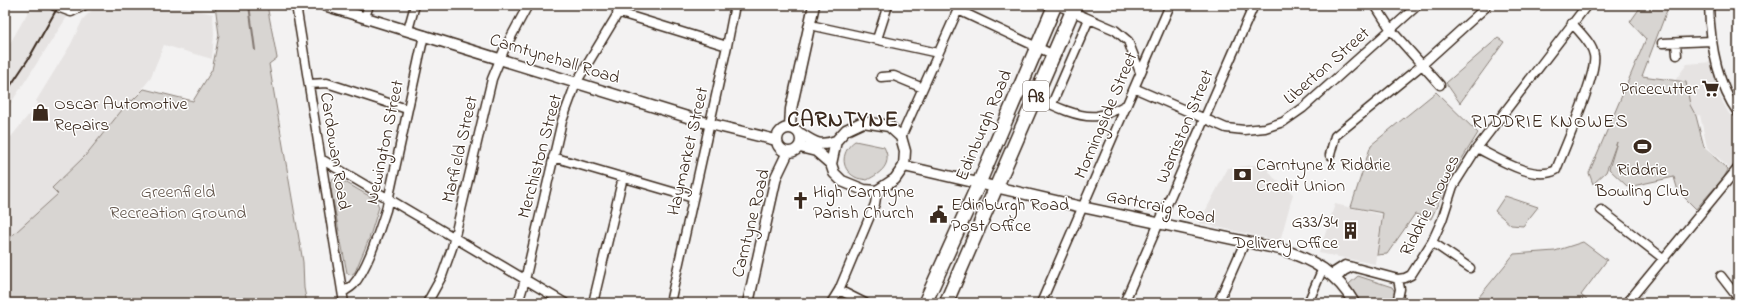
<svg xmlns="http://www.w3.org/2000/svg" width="1743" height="308" font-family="'Indie Flower',sans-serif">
<rect width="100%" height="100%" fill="#f3f2f2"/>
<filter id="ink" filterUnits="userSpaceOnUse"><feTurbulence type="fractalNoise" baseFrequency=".025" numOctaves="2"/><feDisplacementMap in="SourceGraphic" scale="8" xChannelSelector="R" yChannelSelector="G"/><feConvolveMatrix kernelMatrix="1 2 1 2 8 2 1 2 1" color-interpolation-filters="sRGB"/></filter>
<g filter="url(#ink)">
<path fill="#e6e3e2" d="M32,5L50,8L67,17L5,112V52Z
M97,5H177L213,14L214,35L212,59L164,45L150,79L132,101L130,100L85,156L52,188L59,194L5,242V133L11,137L38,103L36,101L71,44L83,19Z
M1712,62L1718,93L1728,112L1738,124V164L1732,171L1707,147L1700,115L1682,118L1676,79L1687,64Z
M1264,164L1273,177L1293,194L1280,241L1199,223L1228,168Z
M1335,204L1382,215L1375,264L1319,253Z"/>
<path fill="#d8d5d2" stroke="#8a8078" d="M215,5H267L277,58L269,64L303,262L304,288L307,303H5V242L58,194L52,188L85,156L130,100L132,101L144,89L193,101L212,70L219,35Z
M1642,5H1669L1642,76L1686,82L1690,105L1696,116L1704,147L1728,170L1724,177L1696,209L1678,191L1674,177L1628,187L1609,169L1617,142L1606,172L1593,184L1589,173L1646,39L1630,22Z
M1498,38L1504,42L1460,103L1446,83Z
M1436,92L1478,133L1450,178L1431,219L1415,214L1387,254L1377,255L1383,213L1351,207L1371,145Z
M855,141L884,147C893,164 881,173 867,180C863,179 858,179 855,177C839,168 842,150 855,141Z
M338,178L376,200L379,207L369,239L355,272L351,275L347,273L330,184L332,179Z
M1505,196L1538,207L1523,226L1511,225L1495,211Z
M1583,242L1607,260L1581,295L1590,303H1474L1514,254L1555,251Z
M1358,276L1392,287L1396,294L1393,303H1361L1349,284Z"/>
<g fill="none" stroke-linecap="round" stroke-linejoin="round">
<path stroke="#827770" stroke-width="2" d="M249,5L255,50"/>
<defs>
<path id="minor" d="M296,5L344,303
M1057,5L1115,30L1128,41L1140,72
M1375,5L1391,30L1440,85
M1709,5C1710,42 1716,82 1738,113
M958,10L1054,55
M617,12L727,46
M365,17L369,5
M810,25L938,53
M408,30L415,5
M877,39L888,5
M1662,43L1712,41
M1676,43L1677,55
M881,77L894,76L923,88
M309,84L327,83L407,109
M1134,88L1226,128L1244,130L1265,128L1283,122L1303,108L1418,5
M1018,89C1039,98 1074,119 1097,116C1107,114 1117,110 1126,105
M1052,104L1089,19
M901,137L960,5
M1477,148C1497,158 1534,182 1556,170C1564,149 1598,73 1594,55C1592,43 1579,32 1572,23
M1330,155L1335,136L1422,65L1485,8
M553,157L693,198
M321,159L565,303
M1601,210L1664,259
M1432,242L1470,268
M1331,274L1345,265L1398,279L1405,278L1411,275L1432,242L1442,220L1453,186L1477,148L1587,5
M1721,276L1738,298
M1337,278L1344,271L1352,267
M839,290L865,303
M343,292C346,290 350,288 353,285C368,268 379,231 386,210L424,35
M427,303L442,276L452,248L492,79L504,50L528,5
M518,303L525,280L562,121L576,83L623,5
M593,303L623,177
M670,303L727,46L735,5
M831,303L839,290L875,204L877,191
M1041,303L1170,5
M1124,303L1254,5
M1218,303L1245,242
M1308,303L1323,268
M1397,303L1400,289L1398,279
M1627,303L1738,168"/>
<path id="tertiary" d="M55,5L71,11L83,5
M324,5L710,124L776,140
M863,122L889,126L901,137L905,151L904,166L895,179L877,191L864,190L842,181L834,173L831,164L836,141L846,130Z
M790,127L791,109L814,5
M777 140a12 12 0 1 1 24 0a12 12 0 1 1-24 0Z
M801,134C815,143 819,147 836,141
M800,147L816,151L831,164
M904,166L1082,207L1280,249C1312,259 1338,274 1354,303
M748,303L776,177L788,152"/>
<path id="primary" d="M925,303L979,183L1055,5
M946,303L1075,5"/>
</defs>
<use href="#minor" stroke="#3b2a1e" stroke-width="11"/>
<use href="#tertiary" stroke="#3b2a1e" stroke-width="13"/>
<use href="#primary" stroke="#3b2a1e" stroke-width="16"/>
<use href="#minor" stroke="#fff" stroke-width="8"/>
<use href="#tertiary" stroke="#fff" stroke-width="10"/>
<use href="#primary" stroke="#fff" stroke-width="13"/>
<path stroke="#3b2a1e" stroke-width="2" d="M5,94L29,58L59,5"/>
</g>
</g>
<defs>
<symbol id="supermarket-bare" viewBox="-9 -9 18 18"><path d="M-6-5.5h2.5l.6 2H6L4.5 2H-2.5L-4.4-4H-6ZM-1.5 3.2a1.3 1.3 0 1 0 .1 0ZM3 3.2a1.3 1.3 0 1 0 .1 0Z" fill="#3b2a1e" stroke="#fff" stroke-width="2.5" paint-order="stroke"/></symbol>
<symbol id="shop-bare" viewBox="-9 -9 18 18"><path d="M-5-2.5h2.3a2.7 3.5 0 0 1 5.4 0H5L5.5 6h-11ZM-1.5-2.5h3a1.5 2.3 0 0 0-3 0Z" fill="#3b2a1e" stroke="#fff" stroke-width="2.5" paint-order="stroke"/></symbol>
<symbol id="stadium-bare" viewBox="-9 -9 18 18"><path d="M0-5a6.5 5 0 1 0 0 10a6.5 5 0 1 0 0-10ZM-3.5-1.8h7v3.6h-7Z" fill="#3b2a1e" stroke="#fff" stroke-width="2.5" paint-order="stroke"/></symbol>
<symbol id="bank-bare" viewBox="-9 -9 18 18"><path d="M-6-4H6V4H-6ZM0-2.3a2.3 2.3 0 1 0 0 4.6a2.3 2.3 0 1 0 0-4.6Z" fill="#3b2a1e" stroke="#fff" stroke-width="2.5" paint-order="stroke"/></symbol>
<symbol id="church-bare" viewBox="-9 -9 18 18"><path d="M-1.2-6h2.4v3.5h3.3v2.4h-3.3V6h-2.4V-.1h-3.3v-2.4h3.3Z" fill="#3b2a1e" stroke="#fff" stroke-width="2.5" paint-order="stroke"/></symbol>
<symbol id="civic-bare" viewBox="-9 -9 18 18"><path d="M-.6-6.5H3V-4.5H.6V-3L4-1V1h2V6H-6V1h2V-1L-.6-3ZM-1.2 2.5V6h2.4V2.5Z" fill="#3b2a1e" stroke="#fff" stroke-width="2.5" paint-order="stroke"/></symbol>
<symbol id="building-bare" viewBox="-9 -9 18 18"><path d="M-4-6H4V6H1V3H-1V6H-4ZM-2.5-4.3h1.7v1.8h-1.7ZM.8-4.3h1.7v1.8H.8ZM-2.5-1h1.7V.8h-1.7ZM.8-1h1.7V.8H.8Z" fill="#3b2a1e" stroke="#fff" stroke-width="2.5" paint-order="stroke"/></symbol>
</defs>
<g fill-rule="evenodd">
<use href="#supermarket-bare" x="1698" y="76" width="25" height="25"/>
<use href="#shop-bare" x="28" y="100" width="25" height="25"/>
<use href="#stadium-bare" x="1630" y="134" width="25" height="25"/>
<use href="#bank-bare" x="1230" y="162" width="25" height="25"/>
<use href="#church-bare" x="788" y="188" width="25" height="25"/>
<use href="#civic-bare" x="926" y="202" width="25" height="25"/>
<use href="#building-bare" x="1338" y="218" width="25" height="25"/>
</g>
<g text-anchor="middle" stroke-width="3" stroke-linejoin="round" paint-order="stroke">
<rect fill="#fff" stroke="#766a62" stroke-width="1" x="1023" y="81" width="26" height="30" rx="3"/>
<g font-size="17" font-weight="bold" fill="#3b2a1e">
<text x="1036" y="102">A8</text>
</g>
<g font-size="18" fill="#3b2a1e" stroke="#fff">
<text transform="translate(555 58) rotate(17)" y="6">Carntynehall Road</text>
<text transform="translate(1326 65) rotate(-41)" y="6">Liberton Street</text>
<text transform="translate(1105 115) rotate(-67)" y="6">Morningside Street</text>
<text transform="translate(983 125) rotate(-67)" y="6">Edinburgh Road</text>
<text transform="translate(1184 126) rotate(-67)" y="6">Warriston Street</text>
<text transform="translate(384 142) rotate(-78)" y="6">Newington Street</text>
<text transform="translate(459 149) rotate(-77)" y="6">Marfield Street</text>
<text transform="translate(336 151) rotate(81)" y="6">Cardowan Road</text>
<text transform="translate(687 151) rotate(-77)" y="6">Haymarket Street</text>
<text transform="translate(539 156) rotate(-75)" y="6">Merchiston Street</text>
<text transform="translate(1429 205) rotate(-63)" y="6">Riddrie Knowes</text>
<text transform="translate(1161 206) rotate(12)" y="6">Gartcraig Road</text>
<text transform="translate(750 223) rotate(-76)" y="6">Carntyne Road</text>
</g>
<g font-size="18" fill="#3b2a1e" stroke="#fff" text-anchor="start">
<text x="1698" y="94" text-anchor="end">Pricecutter</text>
<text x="54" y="109">Oscar Automotive<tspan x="54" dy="21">Repairs</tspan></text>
<text x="1256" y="170">Carntyne &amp; Riddrie<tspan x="1256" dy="21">Credit Union</tspan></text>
<text x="1642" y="175" text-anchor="middle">Riddrie<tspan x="1642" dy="21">Bowling Club</tspan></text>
<text x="813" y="197">High Carntyne<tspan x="813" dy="21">Parish Church</tspan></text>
<text x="951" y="210">Edinburgh Road<tspan x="951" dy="21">Post Office</tspan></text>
<text x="1338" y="227" text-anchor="end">G33/34<tspan x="1338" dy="21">Delivery Office</tspan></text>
</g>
<g font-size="18" fill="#62554b" stroke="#fff">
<text x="178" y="197">Greenfield<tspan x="178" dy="21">Recreation Ground</tspan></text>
</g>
<g font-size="19" letter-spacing="1" fill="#3b2a1e" stroke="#fff">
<text x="1550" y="127">RIDDRIE KNOWES</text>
</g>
<g font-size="22" font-weight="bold" letter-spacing="1" fill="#3b2a1e" stroke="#fff">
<text x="843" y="126">CARNTYNE</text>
</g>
</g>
<rect width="1743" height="308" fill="none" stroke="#fff" stroke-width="20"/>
<rect x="10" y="10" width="1723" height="288" fill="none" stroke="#3b2a1e" stroke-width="1.5" filter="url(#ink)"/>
</svg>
